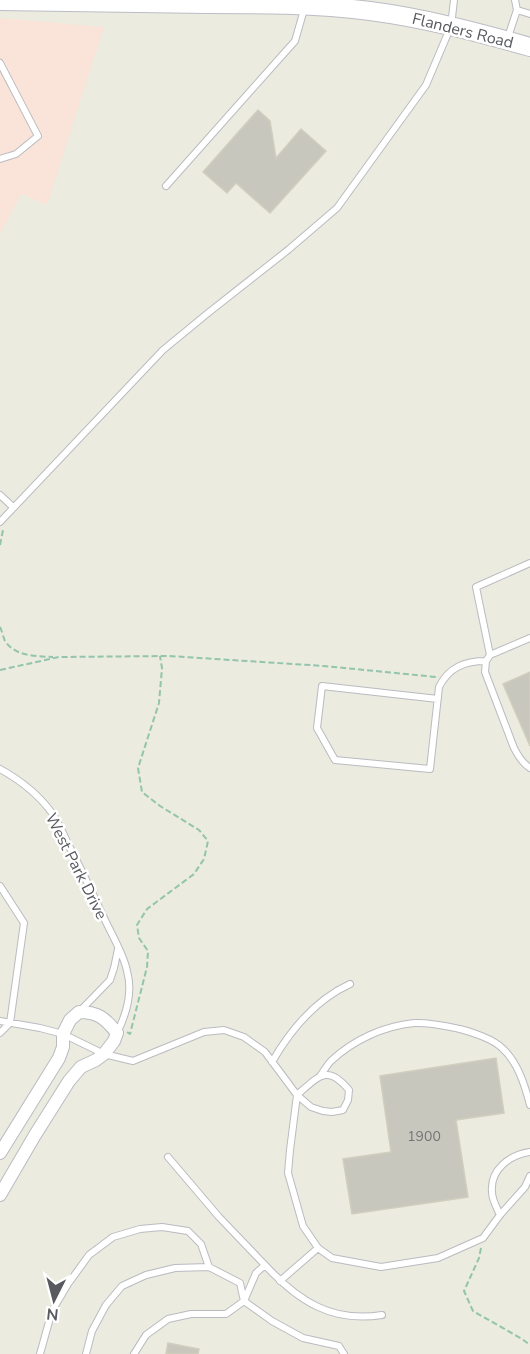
<svg xmlns="http://www.w3.org/2000/svg" width="530" height="1354" font-family="'Nunito Sans',sans-serif">
<rect width="100%" height="100%" fill="#ebebdf"/>
<path fill="#fae3d8" d="M0,18L104,27L47,205L21,194L0,234Z"/>
<path fill="#c8c7be" stroke="#d0cebd" stroke-width="1.5" d="M258,110L270,121L276,158L301,129L326,151L270,213L236,183L227,193L203,172Z
M530,672V746L503,684Z
M496,1058L504,1113L456,1120L468,1197L352,1214L343,1159L391,1152L380,1076Z
M168,1343L199,1349L198,1354H166Z"/>
<g fill="none" stroke-linecap="round" stroke-linejoin="round">
<defs>
<path id="service" d="M517,10L530,14
M507,40L517,10L515,0
M0,63L38,136L16,154L0,159
M166,186L295,41L305,6
M0,495L13,507
M0,522L163,350L208,313L288,250L337,208L426,85L451,26L454,0
M530,638L490,655L486,661L485,672L514,748C518,756 522,763 530,768
M490,655L476,587L530,563
M438,699L322,686L317,728L335,760L430,769L439,687C449,667 465,661 486,661
M0,769C20,780 38,794 52,813C59,823 64,835 69,846C82,870 93,895 105,920C112,935 124,955 127,971C133,992 127,1013 117,1033
M0,886L24,923L10,1023L0,1033
M79,1012L110,980L114,968L118,949
M0,1021L40,1028L63,1034L104,1054L133,1061L204,1032L224,1030L244,1037L265,1052L297,1095L311,1107L323,1111L332,1112L343,1110L348,1100L349,1090C327,1063 318,1077 297,1095L290,1150L288,1173L303,1226L318,1248L280,1281
M272,1062C291,1029 315,1000 350,984
M320,1076C324,1071 327,1065 331,1061C353,1040 384,1026 414,1023C429,1022 446,1026 460,1029C472,1032 493,1039 502,1048C518,1062 525,1086 530,1105
M500,1215C497,1208 492,1200 492,1192C490,1170 509,1155 530,1152
M318,1248L332,1258L381,1267L438,1258L483,1238L500,1215L525,1187L530,1176
M265,1265C298,1301 332,1323 382,1315
M40,1354L52,1311L68,1284L89,1255L113,1237L140,1229L162,1227L188,1231L201,1244L209,1267
M86,1354L92,1331L106,1305L122,1286L146,1275L175,1268L209,1267L240,1283L244,1301L256,1273L265,1265L219,1217L168,1157
M134,1354L146,1335L168,1319L191,1314H226L244,1301L272,1321L303,1338L339,1346L344,1354"/>
<path id="minor" d="M0,1153L59,1058L63,1047V1034L70,1020L79,1012C98,1012 105,1018 117,1033L114,1041L104,1054L96,1060L81,1067L69,1081L35,1135L0,1195"/>
<path id="secondary" d="M0,1C69,2 137,3 206,4C260,4 315,4 370,11C424,18 477,32 530,47"/>
</defs>
<use href="#service" stroke="#babbc1" stroke-width="8"/>
<use href="#minor" stroke="#babbc1" stroke-width="14"/>
<use href="#secondary" stroke="#bcbdc5" stroke-width="20"/>
<path stroke="#93c4ac" stroke-width="2" stroke-dasharray="6 3" stroke-linecap="butt" d="M0,545L3,530
M0,627C2,631 3,637 5,641C16,657 36,656 53,657
M0,670L59,657L169,656L324,666L436,677
M127,1032L130,1034L147,967L148,951L139,938L137,925L147,909L194,874L204,859L208,841L199,830L160,806L142,792L138,768L159,703L162,668L160,656
M481,1248L479,1258L464,1291L473,1311L522,1339L530,1345"/>
<use href="#service" stroke="#fff" stroke-width="6"/>
<use href="#minor" stroke="#fff" stroke-width="12"/>
<use href="#secondary" stroke="#fff" stroke-width="18"/>
</g>
<g text-anchor="middle" stroke-width="5" stroke-linejoin="round" paint-order="stroke">
<g font-size="14" fill="#747578">
<text x="424" y="1141">1900</text>
</g>
<g font-size="16" fill="#585a60" stroke="#fff">
<text transform="translate(463 30) rotate(14)" y="6">Flanders Road</text>
<text transform="translate(77 866) rotate(63)" y="6">West Park Drive</text>
</g>
</g>
<g transform="translate(54 1300) rotate(186)" stroke="#ffffff" stroke-width="4.5" paint-order="stroke">
<path d="M0-4.5L10 22L0 15L-10 22Z" fill="#585a60"/>
<text y="-9" font-size="16" font-weight="bold" text-anchor="middle" fill="#585a60">N</text>
</g>
</svg>
